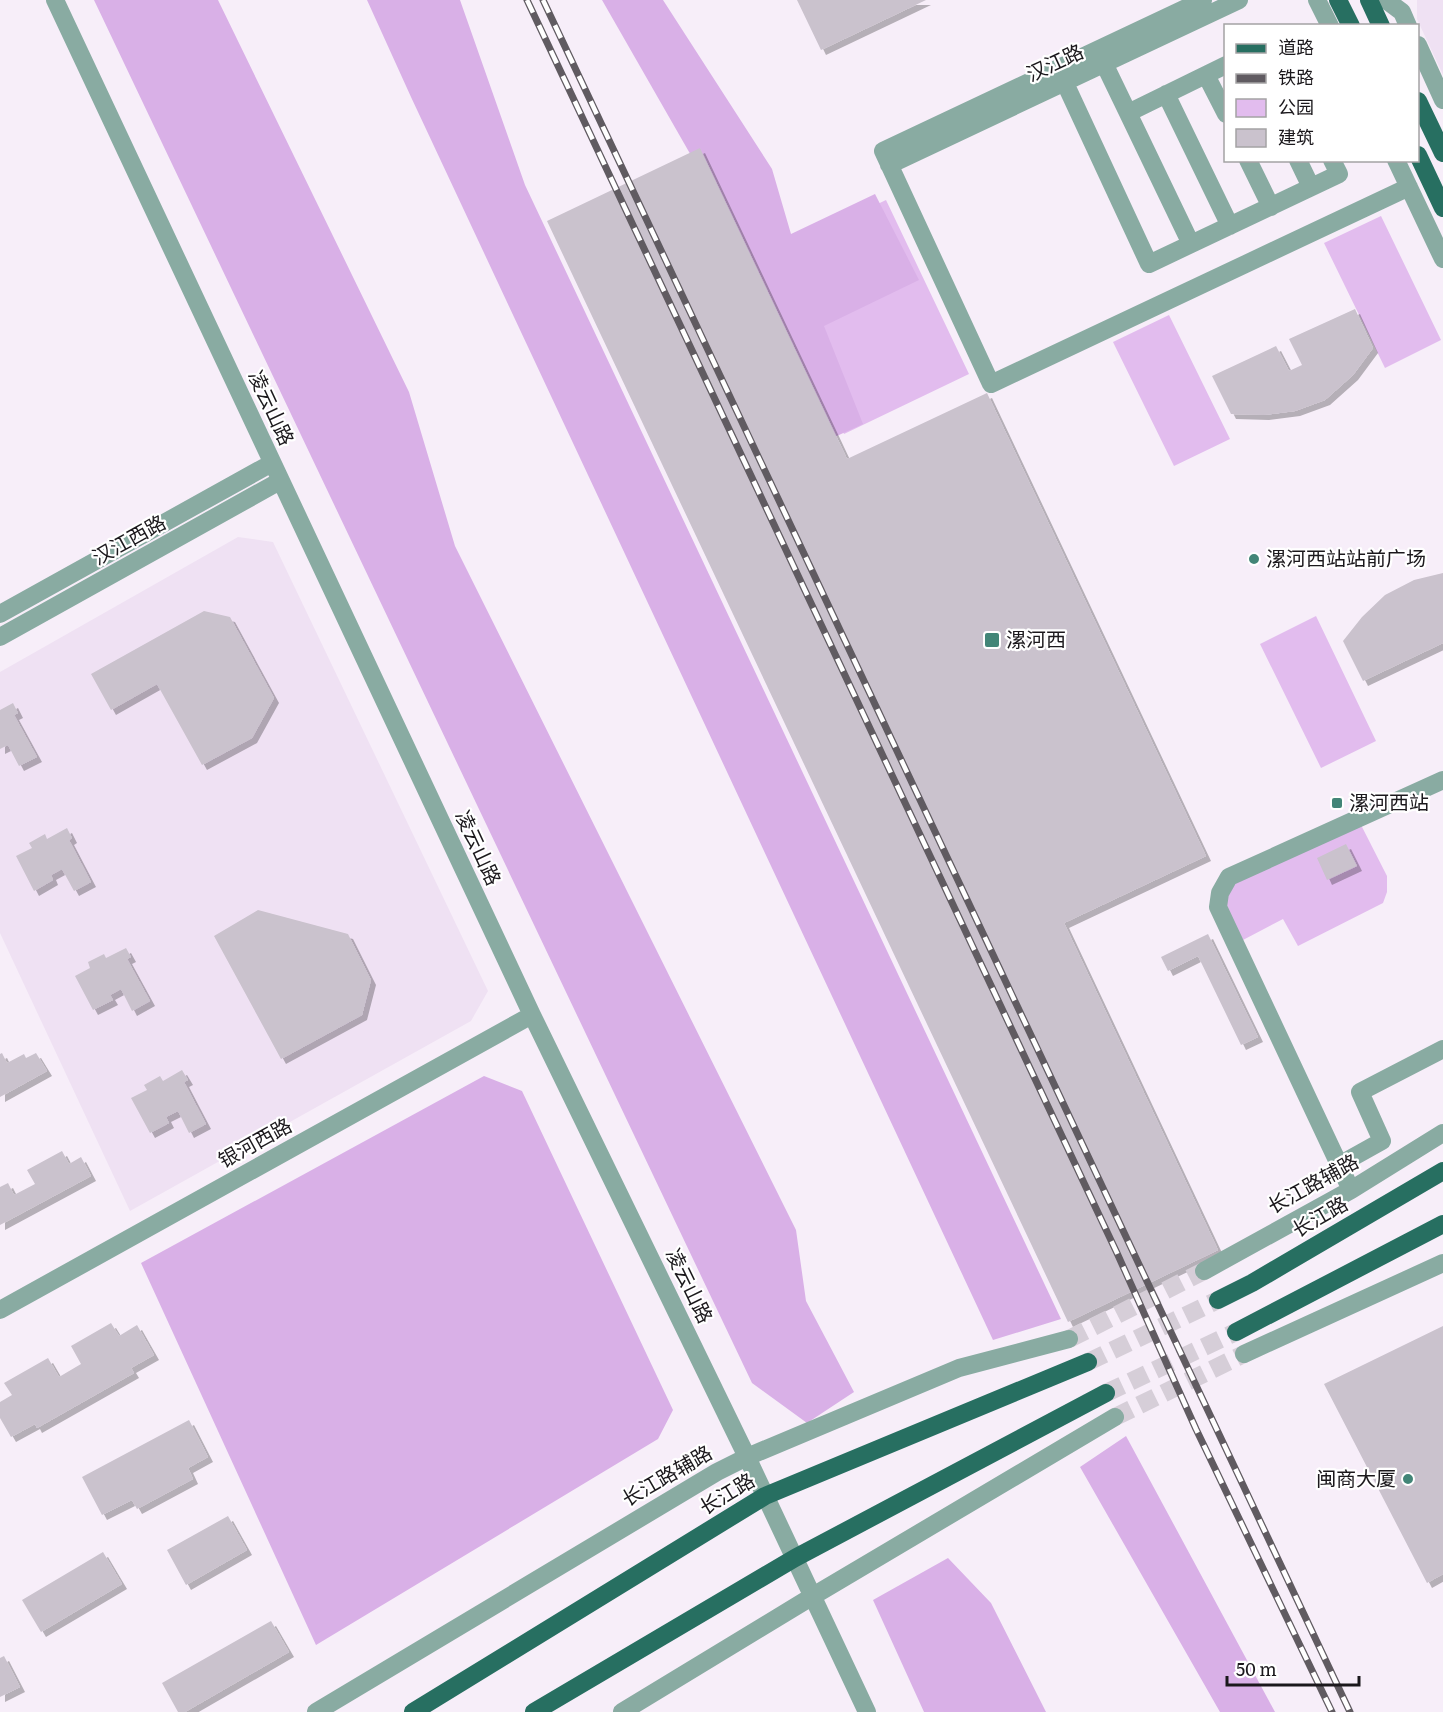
<svg xmlns="http://www.w3.org/2000/svg" width="1443" height="1712" font-family="Literata,'Noto Sans SC',serif">
<defs>
<filter id="shadow"><feDropShadow dx="5" dy="5" stdDeviation="0" flood-color="#0004"/></filter>
</defs>
<rect width="100%" height="100%" fill="#f7eef9"/>
<path fill="#efe1f3" d="M1417,0H1443V75L1417,19Z
M238,537L273,542L488,991L471,1021L130,1211L0,933V672Z"/>
<path fill="#e2bcee" d="M886,200L969,374L844,434L761,260Z
M1381,216L1441,340L1385,368L1324,243Z
M1169,315L1230,439L1174,466L1113,342Z
M1316,616L1376,741L1321,768L1260,644Z
M1360,823L1387,876V892L1383,903L1298,946L1283,919L1243,940L1225,906L1231,884Z"/>
<path fill="#d9b0e7" d="M94,0H218L409,392L455,546L796,1230L806,1301L854,1392L807,1423L752,1383Z
M367,0H460L525,185L1061,1319L993,1340L411,97Z
M602,0H663L772,169L791,234L875,194L919,280L824,326L863,424L828,440L728,220Z
M484,1076L522,1091L673,1410L658,1439L316,1645L141,1263Z
M1126,1436L1275,1712H1220L1080,1467Z
M948,1558L991,1603L1046,1712H924L873,1600Z"/>
<path fill="#cac2cd" filter="url(#shadow)" d="M797,0H926L821,50Z
M700,148L847,459L987,393L1206,856L1064,923L1218,1250L1068,1322L547,221Z
M1355,309L1373,348L1353,375L1325,400L1295,411L1264,415L1231,414L1212,376L1276,346L1289,371L1302,365L1289,339Z
M1443,573V643L1363,681L1343,641L1362,617L1385,595L1414,580Z
M204,611L230,617L274,698L252,738L202,765L157,684L111,710L91,674Z
M13,703L18,713L14,715L37,757L19,766L8,745L0,749V710Z
M67,828L72,838L69,840L91,882L74,891L62,869L51,875L53,880L34,891L16,856L32,848L29,843L45,834L47,839Z
M1346,844L1357,866L1327,880L1317,858Z
M258,910L348,934L371,980L362,1015L281,1059L214,936Z
M1208,934L1258,1037L1241,1045L1198,956L1168,971L1161,957Z
M126,948L131,957L127,959L150,1001L132,1011L121,989L110,995L113,1000L93,1010L75,976L90,968L88,962L104,954L106,958Z
M2,1053L7,1063L24,1054L26,1058L36,1053L47,1071L0,1097V1054Z
M182,1070L188,1080L184,1082L206,1124L189,1133L178,1111L166,1117L169,1123L150,1133L131,1098L147,1090L144,1085L160,1076L163,1081Z
M62,1151L69,1164L81,1157L91,1176L0,1225V1187L8,1183L14,1195L35,1184L27,1170Z
M111,1323L119,1336L137,1325L154,1355L131,1368L134,1373L37,1428L35,1424L11,1437L0,1418V1402L12,1395L4,1383L48,1358L59,1377L81,1364L71,1346Z
M1443,1326V1574L1427,1583L1324,1384Z
M189,1420L208,1457L188,1468L193,1479L137,1509L132,1500L102,1515L82,1477Z
M228,1516L247,1550L186,1585L167,1550Z
M103,1552L122,1584L41,1632L22,1600Z
M271,1621L289,1652L185,1712H178L162,1683Z
M4,1656L20,1687L0,1697V1658Z"/>
<g fill="none" stroke-linecap="round" stroke-linejoin="round">
<path stroke="#d6ced8" stroke-width="18" stroke-dasharray="18 9" stroke-linecap="butt" d="M1069,1339L1204,1271
M1115,1417L1244,1354"/>
<path stroke="#d6ced8" stroke-width="18" stroke-dasharray="18 9" stroke-linecap="butt" d="M1088,1362L1218,1300
M1106,1393L1236,1332"/>
<path stroke="#89aba2" stroke-width="18" d="M55,0L532,1015L747,1457L867,1712
M1203,0L883,151L991,384L1409,187
M1317,0L1330,26
M1386,0L1402,12L1408,26
M1418,45L1443,100
M1100,55L1128,113L1226,65
M1058,68L1149,264L1339,174L1332,160
M1206,75L1226,114
M1166,94L1230,226
M1128,113L1191,244
M1248,160L1271,207
M1298,160L1311,187
M1396,160L1443,259
M889,165L1239,0
M0,614L272,463
M0,637L280,481
M1339,1165L1382,1141L1360,1092L1443,1049
M1351,1190L1218,907L1220,893L1229,877L1443,780
M1204,1271L1351,1190L1443,1133
M0,1310L532,1015
M1244,1354L1443,1263
M316,1712L717,1472L747,1457L959,1368L1069,1339
M622,1712L813,1596L1115,1417"/>
<path stroke="#276f61" stroke-width="18" d="M1338,0L1351,26
M1369,0L1381,26
M1418,101L1443,153
M1418,155L1443,208
M1218,1300L1252,1283L1443,1171
M1236,1332L1443,1224
M413,1712L765,1496L1088,1362
M534,1712L795,1558L1106,1393"/>
<defs>
<path id="rail" d="M527,0L1117,1253L1196,1429L1332,1712
M543,0L1350,1712"/>
</defs>
<use href="#rail" stroke="#605b61" stroke-width="7"/>
<use href="#rail" stroke="#fff" stroke-width="4.5" stroke-dasharray="14" stroke-linecap="butt"/>
</g>
<g fill="#428577" stroke="#fff" stroke-width="2">
<circle cx="1254" cy="559" r="6"/>
<rect x="984" y="632" width="16" height="16" rx="3"/>
<rect x="1331" y="797" width="12" height="12" rx="3"/>
<circle cx="1408" cy="1479" r="6"/>
</g>
<g text-anchor="middle" stroke-width="4.5" stroke-linejoin="round" paint-order="stroke">
<g font-size="20" fill="#1b181c" stroke="#fff">
<text transform="translate(1055 63) rotate(-25)" y="7">汉江路</text>
<text transform="translate(271 408) rotate(65)" y="7">凌云山路</text>
<text transform="translate(129 540) rotate(-29)" y="7">汉江西路</text>
<text transform="translate(478 848) rotate(65)" y="7">凌云山路</text>
<text transform="translate(255 1143) rotate(-29)" y="7">银河西路</text>
<text transform="translate(1313 1184) rotate(-29)" y="7">长江路辅路</text>
<text transform="translate(1320 1217) rotate(-30)" y="7">长江路</text>
<text transform="translate(689 1286) rotate(64)" y="7">凌云山路</text>
<text transform="translate(667 1476) rotate(-30)" y="7">长江路辅路</text>
<text transform="translate(727 1494) rotate(-31)" y="7">长江路</text>
</g>
<g font-size="20" fill="#1b181c" stroke="#fff" text-anchor="start">
<text x="1266" y="566">漯河西站站前广场</text>
<text x="1006" y="647">漯河西</text>
<text x="1349" y="810">漯河西站</text>
<text x="1396" y="1486" text-anchor="end">闽商大厦</text>
</g>
</g>
<rect x="1224" y="24" width="195" height="138" fill="#ffffff" stroke="#a4a3a4" stroke-width="1.5"/>
<rect x="1236" y="44" width="30" height="9" fill="#276f61" stroke="#a4a3a4" stroke-width="1.5"/>
<text x="1278" y="54" font-size="18" fill="#1b181c">道路</text>
<rect x="1236" y="74" width="30" height="9" fill="#605b61" stroke="#a4a3a4" stroke-width="1.5"/>
<text x="1278" y="84" font-size="18" fill="#1b181c">铁路</text>
<rect x="1236" y="99" width="30" height="18" fill="#e2bcee" stroke="#a4a3a4" stroke-width="1.5"/>
<text x="1278" y="114" font-size="18" fill="#1b181c">公园</text>
<rect x="1236" y="129" width="30" height="18" fill="#cac2cd" stroke="#a4a3a4" stroke-width="1.5"/>
<text x="1278" y="144" font-size="18" fill="#1b181c">建筑</text>
<path d="M1227 1676v9h132v-9" fill="none" stroke="#1b181c" stroke-width="3"/>
<text x="1236" y="1676" font-size="18" fill="#1b181c" stroke="#ffffff" stroke-width="4.5" paint-order="stroke">50 m</text>
</svg>
